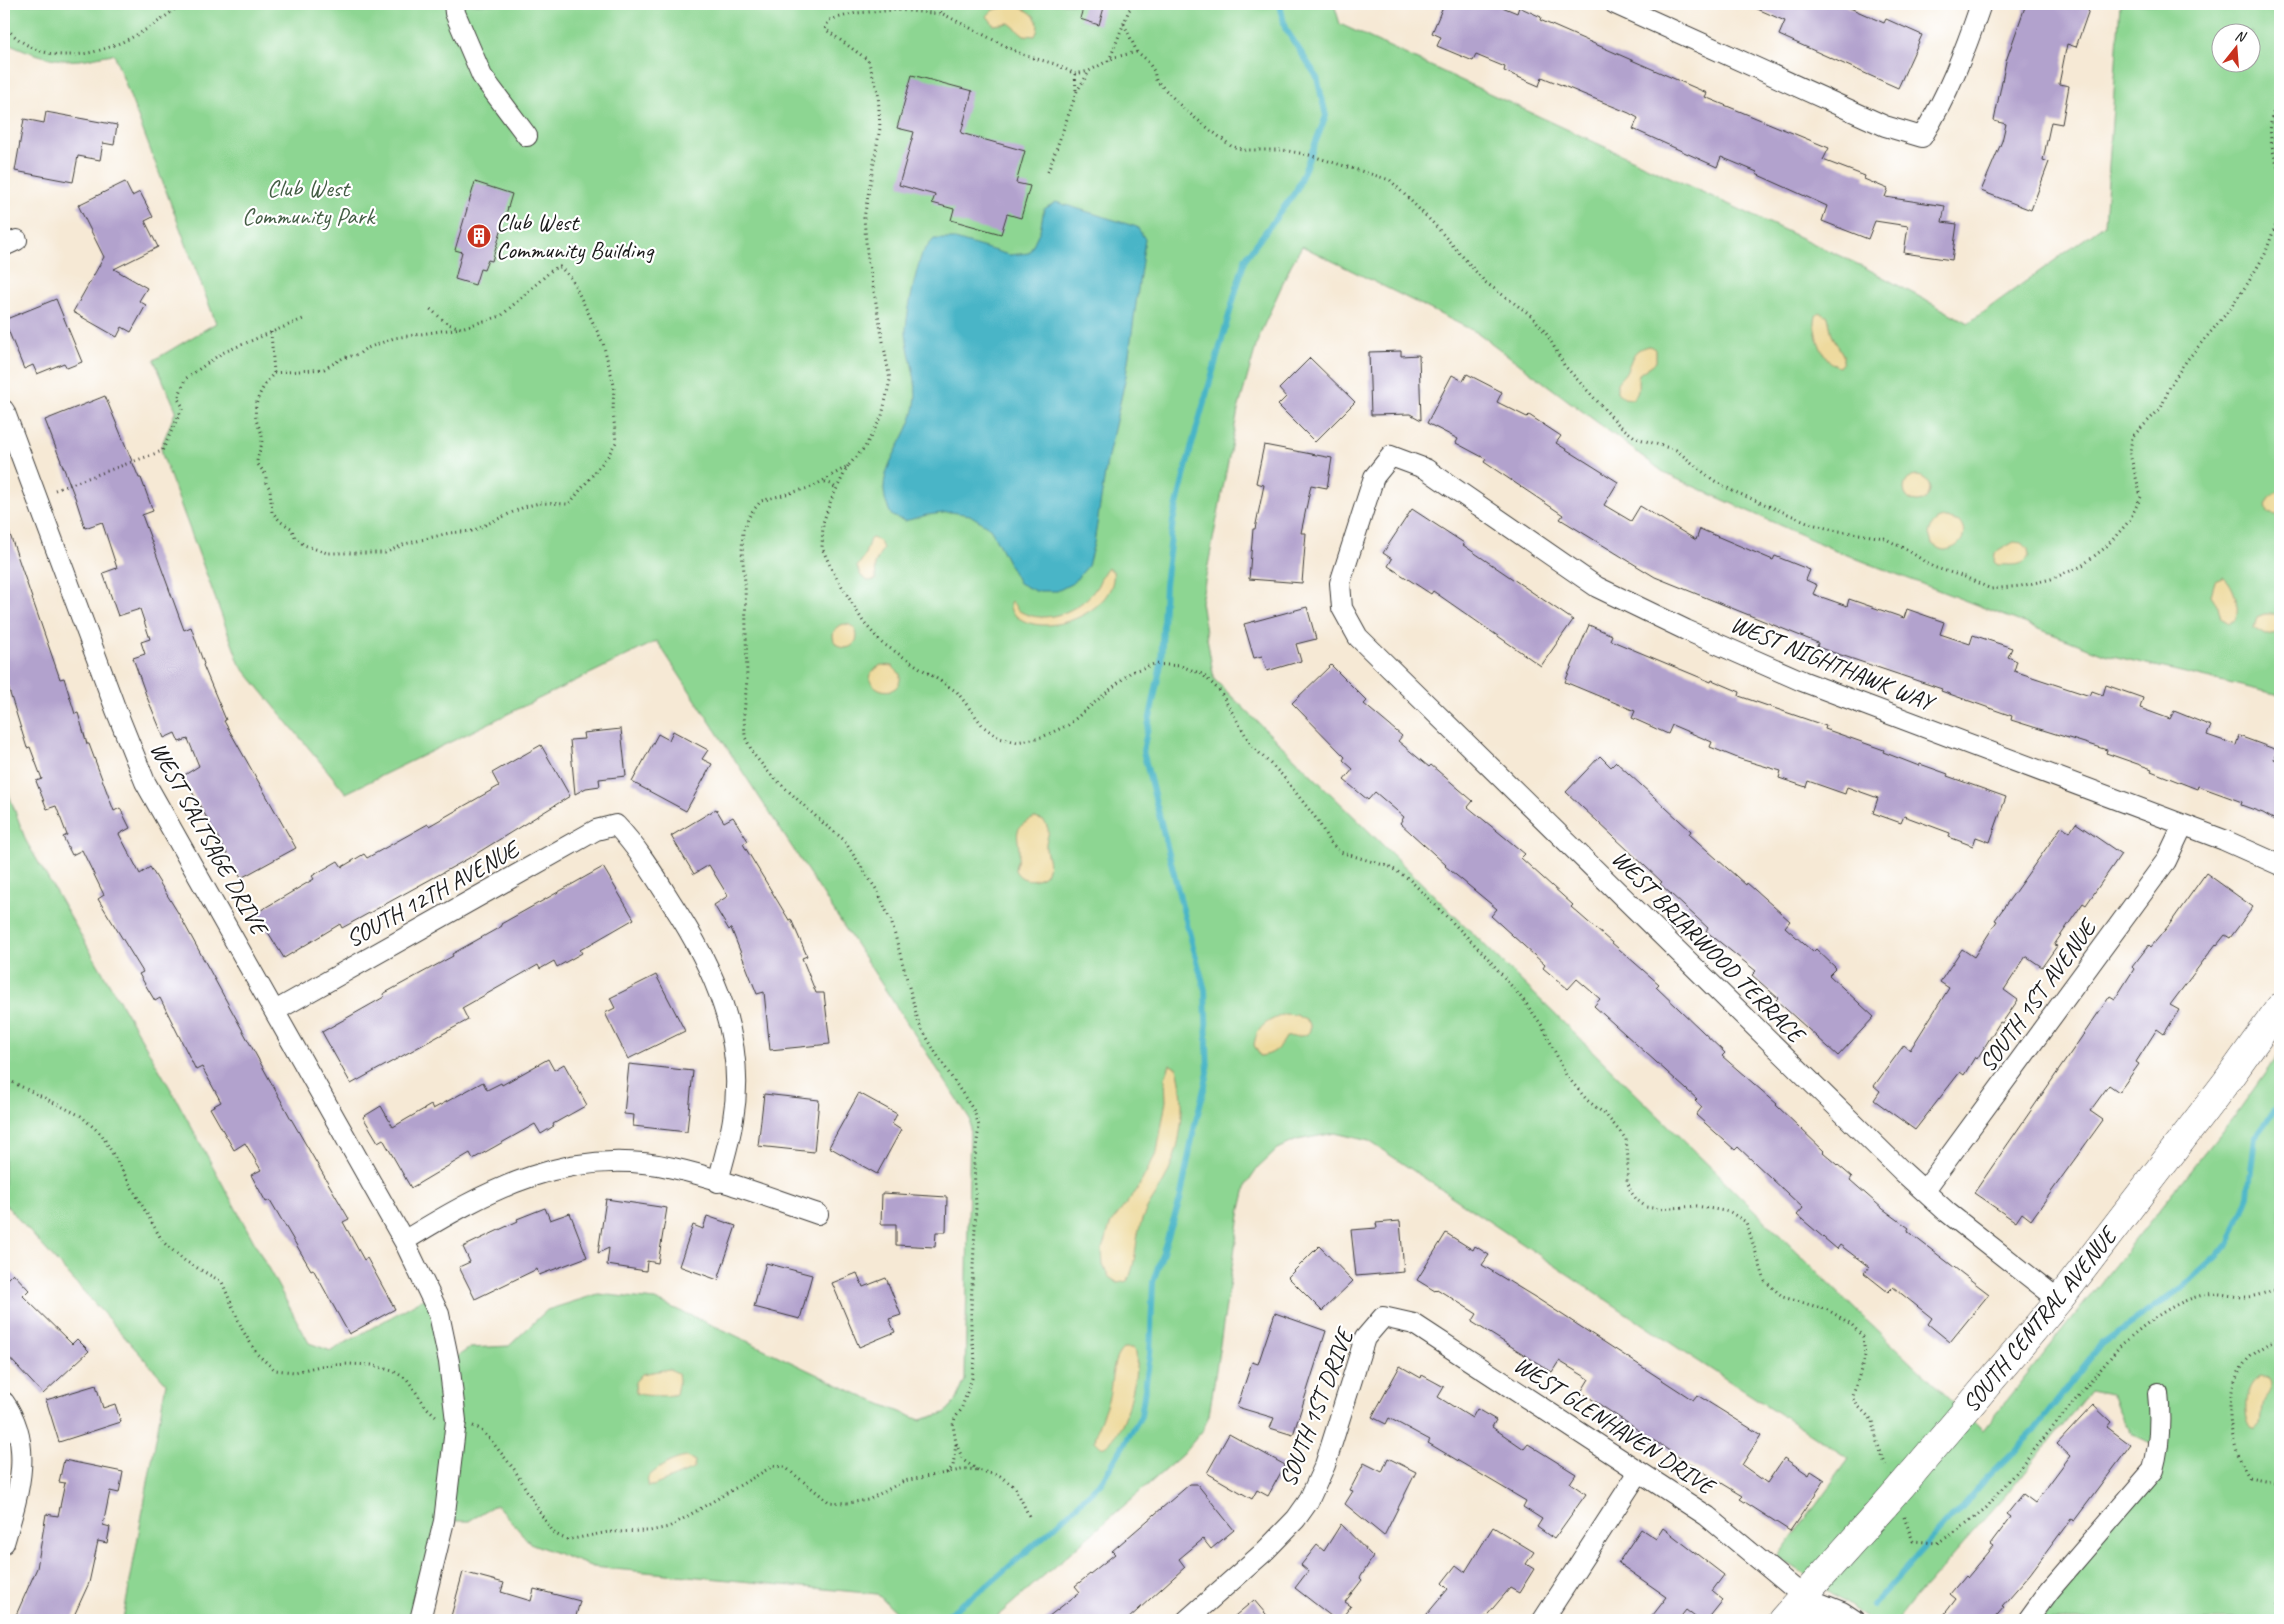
<svg xmlns="http://www.w3.org/2000/svg" width="2284" height="1624" font-family="Caveat,sans-serif">
<rect width="100%" height="100%" fill="#fff"/>
<filter id="ink" filterUnits="userSpaceOnUse"><feTurbulence type="fractalNoise" baseFrequency=".02" numOctaves="2"/><feDisplacementMap in="SourceGraphic" scale="10" xChannelSelector="R" yChannelSelector="G"/><feConvolveMatrix kernelMatrix="1 2 1 2 8 2 1 2 1" color-interpolation-filters="sRGB"/></filter>
<filter id="wash" filterUnits="userSpaceOnUse"><feTurbulence type="fractalNoise" baseFrequency=".0096" numOctaves="4" result="noise"/><feDisplacementMap in="SourceGraphic" scale="20" xChannelSelector="R" yChannelSelector="G"/><feGaussianBlur stdDeviation="1.12" result="paint"/><feColorMatrix in="noise" values="0 0 0 0 0 0 0 0 0 0 0 0 0 0 0 0 0 1.4 0 .05"/><feComposite in="paint" operator="in"/></filter>
<g filter="url(#wash)">
<rect width="100%" height="100%" fill="#f6e9d5"/>
<path fill="#8dd692" stroke="#547957" fill-rule="evenodd" d="M4,4H1334L1340,24L1866,268L1968,323L2105,224L2120,4H2280V695L2104,654L1839,552L1666,474L1478,333L1302,246L1291,265L1259,336L1238,410L1201,602L1214,679L1866,1320L1983,1430L2239,1110L2280,1052V1620H2028L2159,1447L2132,1434L2117,1410L2111,1395L2090,1391L2004,1498L1915,1598L1898,1620H1871L1778,1556L1849,1459L1678,1348L1369,1141L1335,1133L1297,1140L1278,1149L1258,1168L1247,1184L1241,1209L1209,1415L1203,1430L1182,1455L993,1620H904L877,1594L593,1567L530,1543L496,1504L469,1521H444L420,1620H123L166,1383L4,1203V781L26,841L173,1093L309,1343L331,1351L430,1295L450,1361L470,1348L509,1346L547,1310L598,1294L655,1300L726,1331L864,1397L920,1420L945,1413L956,1401L965,1380L970,1119L657,641L346,793L240,665L163,457L161,447L176,410L154,360L216,323L114,54C102,55 91,59 79,60C52,62 27,52 4,41ZM2222,32H2252V62H2222Z"/>
<path fill="#eeda9e" stroke="#857b5d" d="M1011,5C1027,8 1045,18 1035,36L1024,35L1009,23L994,25L987,16L993,10Z
M1819,312L1828,317L1832,335L1843,355V362L1839,367C1823,364 1807,323 1819,312Z
M1649,346L1656,349V362L1639,374C1636,384 1642,393 1632,399L1624,398L1617,392V383C1620,378 1625,375 1627,370C1633,357 1633,349 1649,346Z
M1904 489a13 13 0 1 1 26 0a13 13 0 1 1-26 0Z
M2280,490V516L2268,513L2266,504L2270,498Z
M1947,518L1959,522C1971,535 1958,550 1943,550L1932,544L1929,534C1931,524 1936,518 1947,518Z
M873,538L880,542L883,548L875,564L876,580L868,581L861,576L857,567L864,557L870,539Z
M2014,542L2021,543L2028,549L2029,556C2023,568 2010,564 1998,565L1994,562L1995,553Z
M1107,568L1113,571C1119,610 1043,643 1014,614C1010,611 1009,605 1011,601C1015,604 1016,609 1021,612C1046,625 1078,611 1094,591C1100,584 1101,575 1107,568Z
M2224,577C2234,585 2241,609 2235,620L2229,623L2221,618L2218,606L2211,595L2215,581Z
M2264,614H2274L2280,618V627L2278,633L2266,635L2254,628L2257,617Z
M833 636a12 12 0 1 1 24 0a12 12 0 1 1-24 0Z
M881,665L892,666L900,674C903,694 878,696 870,680L871,672Z
M1035,818L1044,821C1053,835 1045,835 1046,848C1047,858 1052,865 1045,875C1035,882 1021,882 1015,870C1015,864 1019,860 1019,854C1020,836 1009,828 1035,818Z
M1285,1014L1296,1015L1309,1022C1315,1038 1298,1036 1286,1037C1280,1048 1273,1055 1260,1056L1254,1045C1257,1025 1268,1021 1285,1014Z
M1170,1065L1177,1068C1187,1105 1182,1149 1163,1183C1155,1197 1144,1210 1140,1226C1135,1241 1136,1269 1127,1281L1118,1283L1109,1277L1103,1265L1102,1249L1111,1223L1137,1190L1157,1152L1166,1101L1165,1077Z
M1124,1348H1132L1136,1353C1139,1374 1125,1443 1101,1447L1095,1441C1097,1427 1103,1414 1108,1400C1113,1384 1110,1359 1124,1348Z
M669,1369L678,1373L679,1380L676,1394C671,1397 640,1396 636,1393L635,1382L642,1374Z
M2260,1377L2269,1379L2271,1384L2263,1405L2261,1423L2255,1428H2252C2242,1416 2244,1384 2260,1377Z
M687,1457L695,1461L694,1468L691,1470L653,1486H647L648,1477C659,1467 672,1459 687,1457Z"/>
<path fill="#4ab5c7" stroke="#336872" d="M1056,202L1137,227L1145,239L1126,376L1107,461L1094,543L1088,566L1073,583L1057,591H1035L1019,583L990,528L970,515L951,512L927,515L905,521L892,516C867,472 908,447 915,405C919,381 908,357 906,333C905,321 917,266 922,254C925,249 930,244 934,239H955L1009,255L1029,253L1040,230L1044,209Z"/>
<g fill="none" stroke-linecap="round" stroke-linejoin="round">
<path stroke="#4ab5c7" stroke-width="6" d="M1874,1604L1987,1478L2034,1431L2101,1344L2183,1287L2229,1245L2248,1196L2255,1137L2280,1104
M940,1620L987,1586L1050,1531L1102,1481L1141,1416L1150,1355L1153,1282L1180,1200L1194,1129L1208,1073L1205,990L1182,906L1143,751L1161,664L1165,585L1173,521L1191,448L1245,259L1296,191L1326,116L1317,77L1285,28L1280,4"/>
</g>
<g id="blocks">
<path fill="#b2a2cd" d="M1084,4H1105L1099,25L1080,19Z
M1444,4H1495L1517,13L1519,7L1541,17L1540,20L1707,93L1705,97L1829,148L1823,160L1865,176L1864,179L1888,189L1885,197L1945,206L1942,222L1957,224L1952,260L1904,253L1908,226L1875,221L1868,239L1822,221L1827,206L1756,174L1757,172L1721,157L1717,167L1633,129L1638,118L1629,113L1542,77L1539,86L1504,71L1505,67L1476,55L1473,61L1437,46L1441,37L1432,33Z
M1746,4H1841L1884,23L1886,19L1922,35L1898,88L1779,35L1785,21Z
M2026,4H2091L2076,47L2067,44L2059,84L2069,86L2062,124L2051,122L2043,160L2049,162L2031,210L1981,191L2002,141L2006,124L1994,121L2006,61Z
M912,75L972,91L961,133L1025,151L1016,183L1030,186L1021,218L1007,214L1001,234L951,220L954,209L932,203L935,195L899,185L914,132L897,128Z
M46,112L117,125L114,145L103,143L100,160L78,156L73,182L15,171L24,119L44,123Z
M125,182L132,196L140,192L153,217L145,221L158,247L114,269L147,288L139,301L146,305L131,332L122,327L117,337L73,312L104,257L78,205Z
M475,182L512,194L492,261L488,260L484,270L480,269L475,285L455,279L462,252L455,250Z
M56,299L82,362L67,368L64,363L37,374L33,365L24,369L4,320Z
M1401,351V356L1419,355L1421,420L1410,414L1371,415L1369,352Z
M1310,358L1355,402L1315,442L1278,405L1286,397L1279,389Z
M1467,374L1502,392L1497,402L1527,417L1529,415L1561,436L1556,443L1618,482L1604,505L1631,521L1640,506L1696,540L1700,529L1773,560L1775,556L1810,570L1806,580L1817,585L1813,594L1847,606L1849,599L1904,618L1907,609L1944,622L1940,634L1970,644L1973,635L2012,648L2008,657L2017,661L2014,671L2090,696L2092,691L2103,695L2106,685L2143,698L2140,708L2170,719L2174,711L2211,726L2207,735L2236,745L2239,736L2277,750L2274,759L2280,762V823L2263,813L2241,805L2242,802L2198,786L2197,789L2151,771L2152,769L2106,753L2107,750L2011,720L2012,716L1941,691L1942,689L1817,647L1818,643L1655,577L1560,519L1563,515L1484,462L1486,459L1456,443L1458,439L1427,423L1452,375L1463,381Z
M105,396L139,478H141L153,511L142,515L184,630L191,627L204,664L203,665L226,720L224,721L296,848L241,878L183,776L199,766L188,739L179,742L175,733L164,738L146,695L133,658L145,654L141,642L150,639L140,609L118,616L103,573L117,568L102,522L85,528L76,500L45,420Z
M1264,445L1332,458L1327,488L1311,485L1301,533H1306L1302,583L1249,579L1253,529H1255L1264,485L1256,483Z
M1412,509L1464,543L1463,545L1573,620L1541,666L1433,591L1431,594L1388,566L1392,559L1383,553Z
M4,523H6L60,679L64,678L75,714L78,713L87,744H89L114,811L120,808L130,828L119,834L140,874L150,867L180,916L290,1117L349,1219L343,1222L364,1260L367,1258L395,1309L349,1334L313,1269L311,1270L270,1200L266,1202L251,1175L261,1170L245,1143L234,1150L210,1108L221,1102L202,1067L196,1070L160,998L155,1001L139,974L143,972L98,899L104,895L82,850L72,855L63,837L67,835L56,806L47,809L36,781L42,779L30,747L27,748L4,674Z
M1307,607L1316,639L1296,644L1301,661L1267,671L1262,656L1254,658L1244,624Z
M1589,625L1612,635L1610,640L1711,682L1712,680L1740,692L1739,696L1826,726L1825,729L1884,750L1883,752L1919,766L1920,764L1948,774L1947,776L2006,797L1990,842L1976,837L1973,846L1949,837L1950,833L1904,816L1901,823L1873,813L1878,798L1847,787L1845,794L1808,781L1806,787L1779,778L1781,771L1740,759L1710,747L1712,742L1672,725L1668,734L1632,718L1635,711L1565,682Z
M1331,665L1367,701L1364,704L1402,736L1398,741L1429,767L1431,765L1473,801L1468,807L1525,854L1521,858L1573,905L1571,907L1659,984L1656,987L1725,1053L1722,1056L1777,1104L1776,1105L1824,1151L1823,1152L1852,1177L1850,1180L1883,1209L1909,1228L1907,1231L1989,1294L1950,1342L1928,1324L1932,1318L1893,1287L1888,1292L1864,1273L1869,1267L1840,1245L1837,1249L1797,1215L1803,1208L1738,1147L1735,1150L1696,1115L1702,1107L1695,1101L1697,1099L1594,1006L1600,999L1577,979L1568,989L1543,968L1545,965L1491,916L1497,909L1445,866L1446,865L1400,823L1404,817L1375,792L1368,800L1344,780L1353,769L1343,760L1345,757L1292,703Z
M621,729L626,776L599,779L600,786L586,788L575,794L570,740L584,739L583,733Z
M673,731L708,750L702,759L712,764L686,811L632,782L658,734L669,740Z
M541,745L570,796L471,857L342,928L340,924L284,958L256,913L314,879L312,876L338,861L342,867L364,854L367,858L428,824L429,826L499,786L492,773Z
M1600,756L1611,767L1616,762L1691,831L1689,834L1746,885L1747,883L1790,921L1785,927L1813,952L1816,949L1836,968L1829,975L1874,1017L1838,1056L1776,1000L1778,998L1752,975L1756,971L1706,931L1708,928L1660,884L1662,882L1566,792Z
M716,809L724,822L733,817L748,841L743,844L789,920L791,919L807,956L802,958L816,993H824L830,1044L770,1050L764,992L757,994L731,928L729,930L714,905L728,896L709,865L694,874L671,836Z
M2076,823L2121,854L2086,905L2083,903L2054,945L2057,946L2042,967L2026,956L2004,990L2018,1000L2002,1023L2000,1022L1977,1059L1975,1057L1964,1075L1960,1072L1915,1130L1874,1100L1880,1091L1874,1086L1904,1045L1910,1050L1949,988L1940,982L1962,949L1974,957L1997,921L1995,920L2062,826L2070,832Z
M603,867L634,919L580,950L582,953L557,967L554,961L540,969L538,965L462,1008L468,1020L351,1084L322,1032L384,997L383,994L453,956L452,954L502,926L501,924Z
M2206,873L2253,907L2230,938L2225,935L2217,945L2216,944L2170,1005L2179,1010L2164,1034L2157,1029L2136,1062L2139,1064L2119,1092L2109,1085L2090,1111L2103,1120L2031,1220L2022,1213L2016,1222L1974,1193L2110,996L2115,999L2134,969L2132,967L2149,945L2151,947L2169,925Z
M656,975L685,1031L628,1059L605,1013L615,1008L610,998Z
M548,1059L554,1070L564,1064L587,1105L553,1124L554,1126L541,1134L535,1124L473,1159L470,1153L411,1188L383,1139L378,1142L363,1117L381,1106L393,1127L431,1105L433,1109L483,1082L487,1090L501,1083L502,1085Z
M629,1064L693,1071L687,1132L633,1126L634,1115L624,1114Z
M859,1093L897,1114L892,1124L901,1130L877,1174L829,1147Z
M764,1094L819,1100L814,1152L758,1146Z
M882,1193L947,1197L946,1232H936L935,1247L896,1245V1224H881Z
M606,1199L667,1208L658,1263L647,1261L646,1271L607,1265L609,1248L598,1253Z
M545,1208L550,1220L570,1213L587,1257L539,1275L537,1269L475,1299L459,1267L470,1262L463,1247L518,1221L517,1219Z
M707,1216L736,1226L718,1280L679,1266L693,1225L703,1229Z
M1400,1221L1404,1272L1356,1276L1351,1230L1377,1228L1376,1223Z
M1446,1233L1473,1250L1475,1246L1489,1255L1482,1265L1538,1299L1693,1400L1697,1395L1761,1435L1742,1465L1767,1483L1784,1458L1809,1475L1811,1471L1825,1480L1790,1531L1740,1499L1743,1496L1677,1456L1581,1392L1589,1379L1559,1361L1552,1372L1472,1322L1477,1314L1437,1289L1435,1291L1417,1280Z
M1319,1246L1353,1281L1322,1311L1288,1277Z
M766,1263L812,1275L800,1319L754,1307Z
M13,1273L29,1290L23,1296L72,1344L77,1339L89,1351L43,1394L4,1352V1282Z
M857,1273L863,1287L886,1278L901,1315L889,1319L895,1332L859,1347L832,1283Z
M1275,1313L1326,1331L1293,1435L1270,1428L1274,1418L1237,1407L1252,1362L1258,1364Z
M1400,1366L1421,1378L1422,1375L1444,1387L1438,1397L1472,1418L1477,1409L1496,1420L1492,1427L1524,1449L1528,1444L1576,1474L1570,1483L1586,1494L1554,1539L1537,1527L1542,1519L1523,1507L1526,1501L1428,1443L1430,1440L1389,1418L1386,1424L1372,1417Z
M96,1385L103,1408L115,1404L121,1422L59,1442L46,1400Z
M2093,1405L2111,1422L2107,1427L2131,1445L2074,1521L2071,1519L2030,1574L2002,1606L2004,1607L1993,1620H1940L1956,1599L1950,1594L1965,1576L1967,1578L1993,1547L1990,1545L2011,1517L2007,1514L2023,1494L2035,1503L2070,1456L2057,1444Z
M1229,1434L1285,1465L1268,1496L1257,1490L1252,1499L1207,1473Z
M1388,1458L1416,1472L1384,1536L1345,1504L1353,1491L1350,1490L1364,1463L1382,1472Z
M64,1460L123,1472L119,1493L110,1491L103,1525L110,1527L107,1543L98,1541L89,1583L72,1620H29L16,1615L37,1568L46,1514L58,1516L65,1483L59,1482Z
M1190,1484H1197L1234,1530L1211,1549L1203,1539L1179,1559L1185,1567L1127,1620H1044L1080,1592L1075,1586L1115,1554L1112,1551Z
M1341,1524L1373,1557L1360,1578L1362,1580L1345,1602L1351,1606L1340,1620H1336L1295,1588L1308,1571L1301,1565L1317,1545L1324,1551Z
M1493,1527L1534,1552L1526,1564L1534,1569L1519,1593L1510,1588L1483,1620H1422L1448,1589L1442,1583L1456,1565L1465,1572Z
M1663,1528L1724,1575L1712,1591L1723,1600L1707,1620H1699L1686,1610L1678,1620H1649L1667,1597L1618,1563L1641,1529L1656,1539Z
M463,1572L504,1583L501,1592L531,1601L534,1589L580,1601L575,1620H450Z
M1254,1600L1271,1620H1230Z"/>
</g>
</g>
<g filter="url(#ink)">
<use href="#blocks" fill-opacity="0" stroke="#3d3b38" stroke-width="1"/>
<g fill="none" stroke-linecap="round" stroke-linejoin="round">
<defs>
<path id="street" d="M454,4L455,13L482,76L527,136
M1615,4L1885,126L1922,137C1948,95 1965,51 1981,4
M4,246L17,240
M4,410L116,710L145,782L404,1241L439,1314L449,1362L456,1421L444,1521L420,1620
M275,1011L596,830L616,825C638,848 654,875 671,902C713,966 747,1040 733,1119C730,1140 723,1161 718,1182
M1924,1191L2166,861L2183,825
M404,1241C488,1189 571,1145 673,1168C722,1179 770,1198 818,1214
M2059,1300L1947,1212L1902,1171L1358,637L1342,608L1340,583L1374,477L1391,456L1426,469L1597,587L1686,630L1802,681L2224,840L2280,865
M4,1402C35,1446 18,1495 4,1543
M1804,1597L1819,1620
M1187,1620L1264,1552L1296,1519L1308,1502L1325,1465L1365,1338L1383,1317L1414,1324L1707,1516L1804,1597L1842,1612L1854,1620
M1543,1620L1639,1472
M2028,1620L2049,1591L2153,1470C2160,1444 2161,1421 2158,1393"/>
<path id="secondary" d="M1911,1475L2059,1300L2227,1081L2280,1007
M1782,1620L1885,1505"/>
</defs>
<use href="#street" stroke="#3d3b38" stroke-width="22"/>
<use href="#secondary" stroke="#3d3b38" stroke-width="29"/>
<path stroke="#3d3b38" stroke-width="3" stroke-dasharray="1 4" stroke-linecap="butt" d="M934,4L943,14
M1124,24L1137,52L1146,59L1154,71L1156,80L1185,110L1231,146L1245,150H1283L1309,155L1390,180L1434,224L1485,282L1532,316L1548,336L1564,365L1619,425L1636,438L1676,450L1713,480L1733,491L1812,524L1833,530L1884,538L1909,551L1933,567L1965,577L1991,589L2021,586L2051,579L2080,567L2106,547L2129,521L2141,497L2130,454L2132,437L2161,408L2171,384L2187,360L2226,314L2248,283L2265,254L2280,213
M4,25C52,84 134,45 181,4
M1109,61L1129,10L1135,4
M1075,74L1076,91
M2280,99C2264,124 2271,147 2280,174
M1048,172L1077,91L1089,72
M271,332L274,373C263,386 253,401 256,419C257,425 262,431 262,437C262,451 257,453 257,463L266,475V483L270,489L272,512L281,522L291,528L295,537L304,545L327,553H385L405,544L449,533L472,531L524,507L539,503L569,504L608,456L616,442L613,411L614,385L603,343L571,278L560,267L553,269L501,316L461,328L448,324L429,308
M274,373L324,369L343,358L359,354L365,349L394,338L461,328
M848,466L831,500L823,523L822,548L832,570L864,623L882,643L957,692L983,726L999,738L1017,742L1042,737L1068,725L1131,672L1154,664L1181,666L1202,674L1219,690L1252,746L1282,775L1318,821L1329,841L1340,852L1390,867L1409,879L1486,956L1525,1002L1543,1027L1566,1075L1587,1100L1606,1115L1626,1139L1628,1158L1627,1181L1631,1192L1637,1200L1646,1207L1659,1209L1697,1206L1730,1212L1746,1222L1765,1281L1783,1297L1828,1310L1851,1324L1863,1337L1865,1356L1853,1396L1857,1405L1873,1421L1877,1442L1887,1469
M825,482L831,484L837,489
M55,490L162,451L183,407L178,399L185,379L222,353L303,319
M4,1078L81,1116L102,1135L163,1242L185,1261L222,1282L242,1329L257,1354L275,1370L295,1372L320,1366L348,1364L371,1365L393,1371L407,1379L426,1407L436,1416
M2280,1336C2269,1345 2252,1352 2244,1364C2220,1397 2230,1445 2249,1477L2280,1483
M473,1426L480,1429L489,1438L514,1469L544,1519L555,1534L568,1540L608,1532L650,1531L669,1527L773,1466L785,1467L829,1502L848,1503L868,1500L904,1481L966,1469L978,1470L1000,1476L1015,1487L1030,1518
M978,1470L963,1460L956,1443L953,1425L955,1418L961,1410L972,1378L975,1357L971,1332V1307L976,1207L974,1164L979,1126L974,1111L937,1055L919,1024L892,924L878,892L843,839L823,823L771,775L754,755L745,737L744,715L747,679L745,582L742,552L743,530L751,513L761,501L812,487L848,466L865,447L882,416L890,380L867,253L864,218L880,128L878,92L868,60L825,29L829,20L856,13L897,10L943,14L1023,55L1055,64L1075,74L1089,71L1115,57L1137,52
M947,1473L953,1466L956,1444
M1904,1517L1913,1541L1937,1543L1954,1533L1986,1508L2120,1346C2145,1324 2174,1300 2208,1294C2221,1292 2234,1298 2247,1297C2258,1296 2269,1291 2280,1289
M2278,1620L2280,1591"/>
<use href="#street" stroke="#fff" stroke-width="20"/>
<use href="#secondary" stroke="#fff" stroke-width="28"/>
<defs>
<path id="secondary-bridge" d="M1885,1505L1911,1475"/>
</defs>
<use href="#secondary-bridge" stroke="#3d3b38" stroke-width="29" stroke-linecap="butt"/>
<use href="#secondary-bridge" stroke="#fff" stroke-width="28"/>
</g>
</g>
<defs>
<symbol id="building-disc" viewBox="-11 -11 22 22"><circle r="9.5" fill="#c8321e" stroke="#fff"/><path d="M-4-6H4V6H1V3H-1V6H-4ZM-2.5-4.3h1.7v1.8h-1.7ZM.8-4.3h1.7v1.8H.8ZM-2.5-1h1.7V.8h-1.7ZM.8-1h1.7V.8H.8Z" fill="#fff"/></symbol>
</defs>
<g fill-rule="evenodd">
<use href="#building-disc" x="465" y="222" width="28" height="28"/>
</g>
<g text-anchor="middle" stroke-width="4.5" stroke-linejoin="round" paint-order="stroke">
<g font-size="24" fill="#445d45" stroke="#fff">
<text x="308" y="196">Club West<tspan x="308" dy="28">Community Park</tspan></text>
</g>
<g font-size="24" fill="#1c1c1c" stroke="#fff" text-anchor="start">
<text x="496" y="230">Club West<tspan x="496" dy="28">Community Building</tspan></text>
</g>
<g font-size="24" fill="#1c1c1c" stroke="#fff">
<text transform="translate(1832 663) rotate(22)" y="8">WEST NIGHTHAWK WAY</text>
<text transform="translate(209 838) rotate(61)" y="8">WEST SALTSAGE DRIVE</text>
<text transform="translate(432 894) rotate(-29)" y="8">SOUTH 12TH AVENUE</text>
<text transform="translate(1708 946) rotate(45)" y="8">WEST BRIARWOOD TERRACE</text>
<text transform="translate(2037 996) rotate(-54)" y="8">SOUTH 1ST AVENUE</text>
<text transform="translate(2039 1320) rotate(-51)" y="8">SOUTH CENTRAL AVENUE</text>
<text transform="translate(1316 1408) rotate(-69)" y="8">SOUTH 1ST DRIVE</text>
<text transform="translate(1614 1425) rotate(33)" y="8">WEST GLENHAVEN DRIVE</text>
</g>
</g>
<rect width="2284" height="1624" fill="none" stroke="#fff" stroke-width="20"/>
<g transform="translate(2236 48) rotate(17)"><circle r="24" fill="#ffffff" stroke="#a4a4a4"/>
<path d="M0-4L9 19L0 12L-9 19Z" fill="#c8321e"/>
<text y="-8" font-size="14" font-weight="bold" text-anchor="middle" fill="#1c1c1c">N</text>
</g>
</svg>
